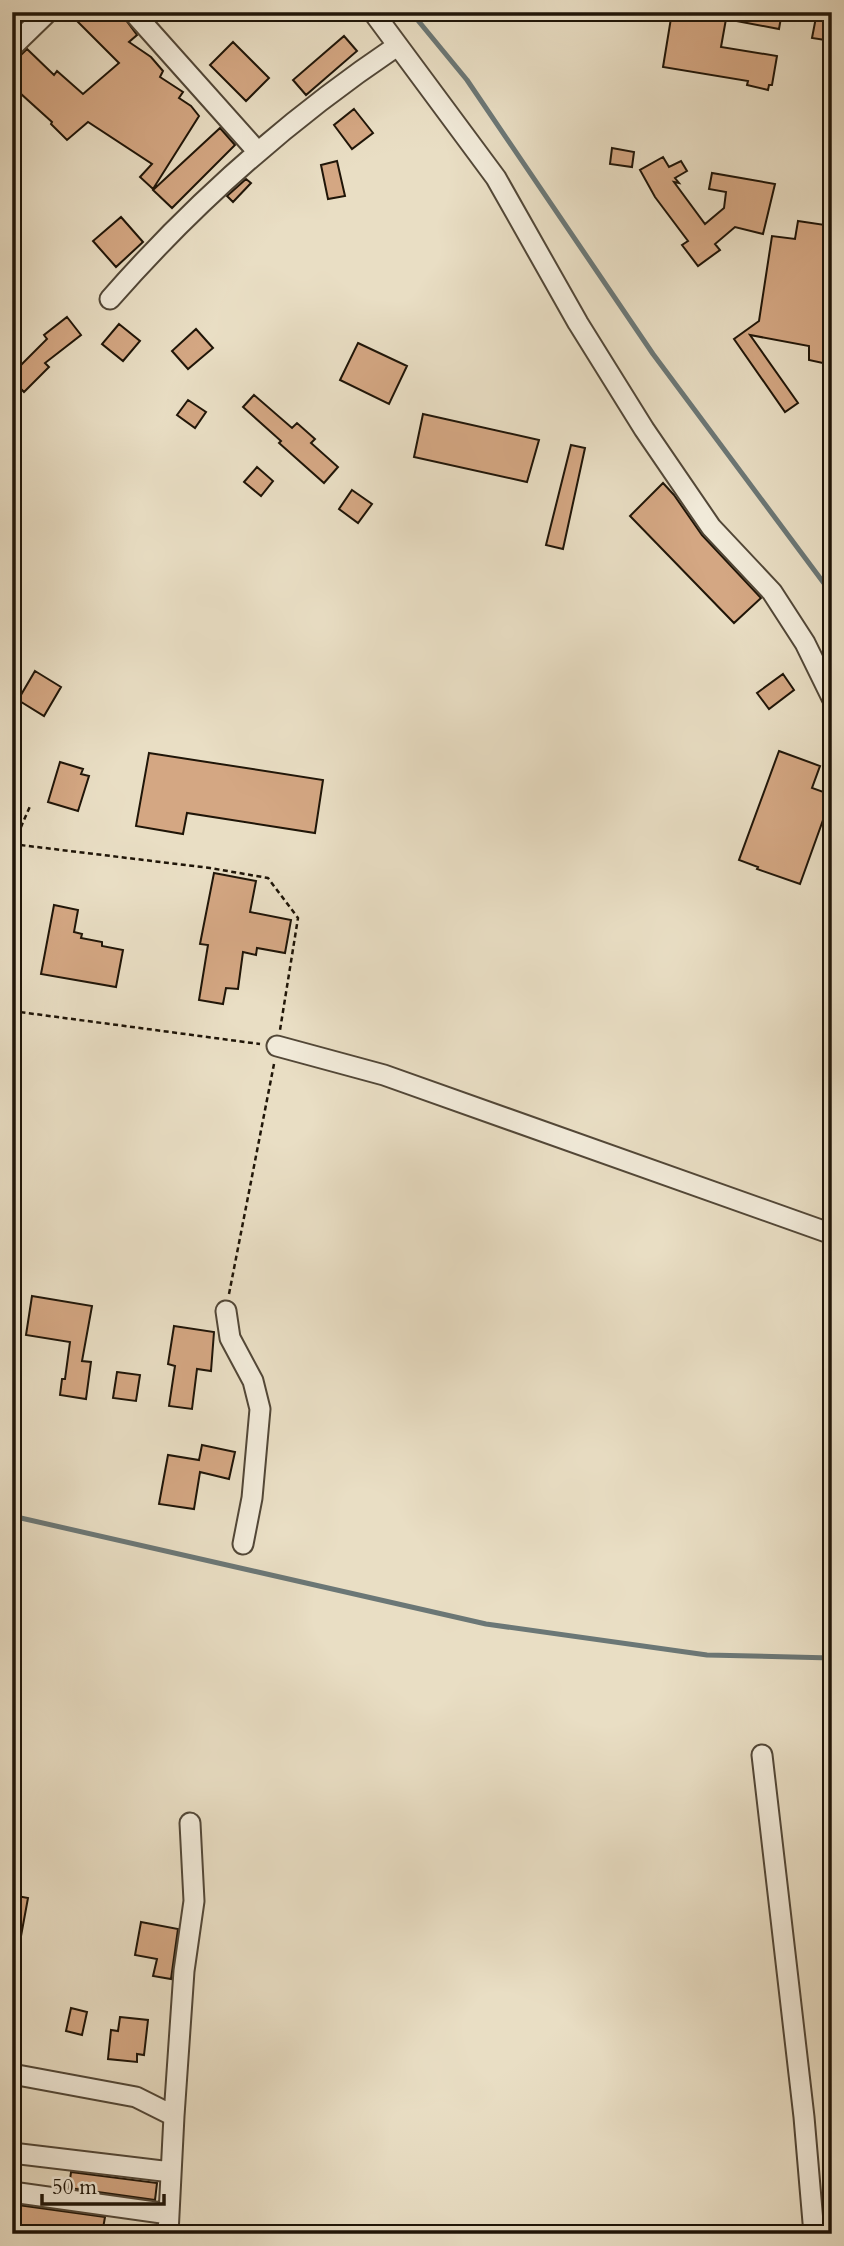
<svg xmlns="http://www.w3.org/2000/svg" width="844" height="2246" font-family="Cardo,serif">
<rect width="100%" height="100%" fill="#e9dec4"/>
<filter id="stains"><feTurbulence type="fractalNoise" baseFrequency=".00286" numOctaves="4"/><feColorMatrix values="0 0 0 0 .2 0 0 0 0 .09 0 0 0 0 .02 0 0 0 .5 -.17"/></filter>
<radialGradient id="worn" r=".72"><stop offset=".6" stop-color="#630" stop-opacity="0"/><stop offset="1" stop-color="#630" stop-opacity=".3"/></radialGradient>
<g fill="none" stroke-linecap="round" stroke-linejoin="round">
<path stroke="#6b7776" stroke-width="5" d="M411,12L467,80L653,354L832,594
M12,1516L486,1624L707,1655L832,1658"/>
</g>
<path fill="#d4a783" stroke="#1f1508" stroke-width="2" d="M68,12H120L137,35L129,42L151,57L163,71L160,77L183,92L179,98L191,106L199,116L153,189L140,177L152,164L88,122L67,140L51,124L52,122L21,94L12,103V59L20,56L27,49L54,75L57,71L83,94L119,63Z
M672,12H782L779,29L726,19L721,47L777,56L772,85H769L768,90L747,85L748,81L663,67Z
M817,12H832V41L812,38Z
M344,36L357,51L306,95L293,80Z
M233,42L269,78L246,101L210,65Z
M354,109L373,133L352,149L334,125Z
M220,128L235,145L172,208L153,190Z
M612,148L634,152L632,167L610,164Z
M663,157L669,167L681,161L687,171L675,178L679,183L674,182L705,224L724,208L726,192L709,189L712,173L775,184L763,234L735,227L715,244L720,250L698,266L682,245L688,241L655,197L640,170Z
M337,161L345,196L328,199L321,165Z
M246,179L251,183L233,202L227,196Z
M121,217L143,242L116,267L93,241Z
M798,221L832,226V365L809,360V346L750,335L798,403L785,412L734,339L759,321L772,236L795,239Z
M67,317L81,335L45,363L49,367L24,392L12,380V374L47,339L44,335Z
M119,324L140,341L123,361L102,344Z
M196,329L213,348L188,369L172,351Z
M358,343L407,366L389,404L340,380Z
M254,395L292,428L297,423L315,439L311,443L338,467L324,483L279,443L281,441L243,407Z
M188,400L206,412L195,428L177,415Z
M423,414L539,440L527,482L414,457Z
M571,445L585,448L563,549L546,545Z
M257,467L273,481L261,496L244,482Z
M663,483L674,495L702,535L761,598L734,623L630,516Z
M352,490L372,504L358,523L339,509Z
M35,671L61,687L44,716L18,700Z
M783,674L794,690L769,709L757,693Z
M779,751L820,766L812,788L832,795L800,884L757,869L758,867L739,860Z
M149,753L323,780L315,833L187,813L183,834L136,826Z
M60,762L83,769L81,774L89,776L78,811L48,802Z
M214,873L256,881L250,912L291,920L285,953L257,948L256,955L243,952L238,989L226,988L223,1004L199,1000L208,945L200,944Z
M54,905L78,910L74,932L82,934L81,938L102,942V946L123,950L116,987L41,974Z
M32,1296L92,1306L82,1361L91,1362L86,1399L60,1395L62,1379H65L70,1342L26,1335Z
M174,1326L214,1332L211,1371L197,1369L192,1409L169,1406L175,1366L168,1364Z
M117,1372L140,1375L136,1401L113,1398Z
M202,1445L235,1452L229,1479L200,1472L194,1509L159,1504L168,1455L199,1460Z
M12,1895L28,1898L19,1947H12Z
M141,1922L178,1929L171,1979L153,1976L157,1959L135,1955Z
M71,2008L87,2012L82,2035L66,2031Z
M120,2017L148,2020L144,2055L137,2054V2062L108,2059L111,2030L118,2031Z
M71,2172L157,2183L155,2200L69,2188Z
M18,2205L105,2217L102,2234H14Z"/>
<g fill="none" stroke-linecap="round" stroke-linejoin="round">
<defs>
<path id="minor" d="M133,12L257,151
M373,12L496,178L578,323L644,429L711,527L772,592L805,643L832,698
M12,47L48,12
M110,299C195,202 290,118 397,46
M277,1046L384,1075L832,1234
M226,1311L230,1338L253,1381L260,1409L252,1498L243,1544
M762,1755L804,2117L814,2234
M12,2074L136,2097L174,2116L168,2234
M174,2116L184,1971L194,1901L190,1823
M12,2153L171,2172
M12,2192L169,2214"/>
</defs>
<use href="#minor" stroke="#524737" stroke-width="23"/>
<path stroke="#1f1508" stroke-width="2.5" stroke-dasharray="5 3.5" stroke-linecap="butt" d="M14,843L31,804
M12,844L210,868L268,878L298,918L280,1030
M12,1011L260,1044
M229,1294L274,1064"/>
<use href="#minor" stroke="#f1ead9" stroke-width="19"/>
</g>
<rect width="844" height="2246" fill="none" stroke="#e9dec4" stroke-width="42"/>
<rect x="14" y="14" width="816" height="2218" fill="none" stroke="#1f1508" stroke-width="3.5"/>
<rect x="21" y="21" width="802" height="2204" fill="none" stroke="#1f1508" stroke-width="2"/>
<path d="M42 2194v10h122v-10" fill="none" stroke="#1f1508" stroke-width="3.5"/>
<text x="52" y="2194" font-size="21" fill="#1f1508" stroke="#f1ead9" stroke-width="5" paint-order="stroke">50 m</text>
<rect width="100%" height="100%" filter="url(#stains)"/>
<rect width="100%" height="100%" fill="url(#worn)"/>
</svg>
